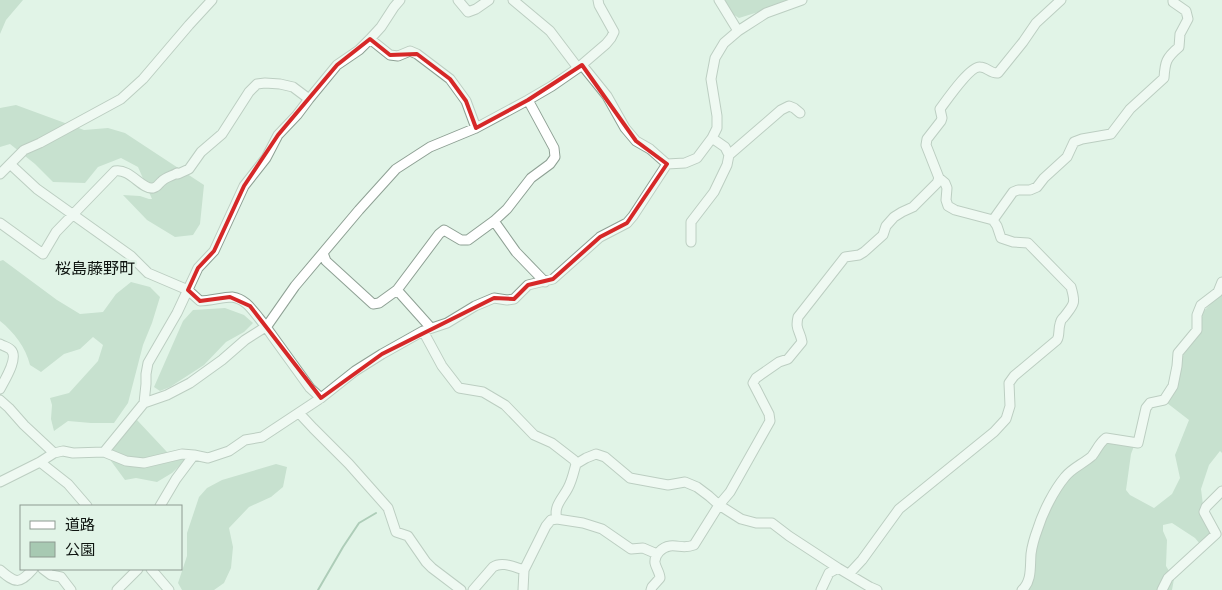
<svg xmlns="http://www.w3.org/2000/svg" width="1222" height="590" font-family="'PT Serif','Noto Sans JP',serif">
<rect width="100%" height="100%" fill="#e1f4e7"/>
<path fill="#a7c9b2" d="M0,0H23L6,20L0,34Z
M723,0H787V3L739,18L731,13Z
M16,105L84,130L108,128L125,133L204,185L200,224L193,235L175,237L147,220L123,195L140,196L149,199H152L138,167L121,158L98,167L85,183L53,182L35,164L10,144L0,147V108Z
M3,260L57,300L80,314L103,312L116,294L131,282L150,287L160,297L152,323L143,345L128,403L114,423H91L68,421L54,431L51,419L52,405L50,398L69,393L98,361L103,345L93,337L80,349L64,354L41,372L30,365C26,348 14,332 0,321V261Z
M1222,292V453L1220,451L1209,465L1201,489L1203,505L1212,535L1200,544L1195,538L1172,523L1163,525V531L1167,540L1166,566L1174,579L1172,590H1029L1033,575L1034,548L1051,503L1066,480L1100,452L1106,443L1134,446L1131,454L1126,490L1130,495L1154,508L1172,494L1180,478L1175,455L1189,420L1167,403L1177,386L1181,358L1201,331L1200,315Z
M225,308L244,315L253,323L244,332L226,342L204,365L170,387L160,391L154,387L183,321L193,310Z
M137,420L167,452H179L190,456L172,473L157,482L136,478L125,480L111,461V449L132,423Z
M276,464L287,467L283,487L271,497L249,507L229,528L233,547L231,568L224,583L214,590H182L178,583L187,556V533L199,497L207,488L222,480Z"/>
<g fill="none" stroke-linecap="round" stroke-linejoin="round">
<path stroke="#6e9d7f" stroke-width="2" d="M318,590L343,547L359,523L376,513"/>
<defs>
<path id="street" d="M458,0L468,12L476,9L489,0
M513,0L550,31L578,68
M719,0L738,31
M370,39L390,55L398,56L410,51L417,54L450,79L466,101L476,128
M582,65L607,96L625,128L636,141L650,149L667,164L685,163L697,158L712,138L717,128V116L711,79L715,58L724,43L738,31L766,13L802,0
M729,155L781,110L789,106L794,108L800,113
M10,164L37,189L131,256L148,273L188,290L200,301C211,301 222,297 232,297C245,299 251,308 259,318C263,323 267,328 271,334L310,388L321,398
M0,174L24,150L40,143L121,99L143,79L189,25L212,0
M993,220L1013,192L1018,190H1030L1037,187L1044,178L1067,157L1074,142L1082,139L1111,134L1130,109L1164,78C1165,62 1166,58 1179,47L1180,34L1188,19L1186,11L1173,2V0
M494,221L516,252L545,282
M0,223L43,254L56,232L115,171C130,168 142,190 153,188C158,187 159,183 162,181C166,177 172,176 177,173L178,174L189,169L201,152L222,134L249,92L257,84L265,83L280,84L293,87L309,99
M691,242V222L714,192L727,165L729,155L725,147L712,138
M323,253L326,261L373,304L379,303L397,290L439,234L444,230L461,240H468L494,221L507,209L531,178L550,164L555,157L554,148L528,100
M397,290L431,328
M423,331L442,366L459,388L483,392L505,405L534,435L552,443L574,460L576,464
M0,344C3,346 9,347 11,350C19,358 4,381 0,389
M0,400L9,408L24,425L54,453
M144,403L146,384V374L148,363L177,313L198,268L214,251L244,186L266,158L278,135L297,115L309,99L337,65L359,50L370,39L381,27L394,7L400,0
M299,413L313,428L349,464L388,508L396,532L408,536L426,562L432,568L461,590
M104,452L144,403L167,395L190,383L222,360L245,340L267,326L295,286L359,210L396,169L430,147L476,128L528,100L552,86L578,68L606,44L611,38L614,32L599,5L598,0
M40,462L68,484L87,506
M0,482L40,462L54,453L63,451L73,453L104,452L126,461L144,463L182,454L194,455L208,458L229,451L245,440L262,437L321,398L355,371L382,354L423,331L447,323L475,306L494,298L507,300L514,299L528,285L553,279L600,237L627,223L633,216L667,164
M160,506L176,479L194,455
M557,519C553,506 563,498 568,488C572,481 574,471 576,464L586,458L596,454L605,457L630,478L668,485L685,482L697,487L709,496L719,505L741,519L756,523H772L789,536L838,568L870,587L877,590
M43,569L51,575L61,577L71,590
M151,569L169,590
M0,570C15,583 19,585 33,569
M849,574L862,560L899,509L994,432L1006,419L1010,406L1009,383L1014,376L1057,340C1060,335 1058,330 1060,324C1061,320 1061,320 1064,317C1074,304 1076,304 1071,287L1028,243L1013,242L1001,238L997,226L993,220L955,210L948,206L946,200L947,188L945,183L939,178L926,145L927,139L941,121L942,118L940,109C946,101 970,66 980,67C987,67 991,74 998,73L1023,42L1036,23L1061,0
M117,590L138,569
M473,590L493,567C502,561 514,567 524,570
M523,590L524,570L546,526L551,520L557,519L583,523L602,529L631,549L643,548L657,554
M651,590L652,587L660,578C660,573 656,568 655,563C654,555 662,547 670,546C679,545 684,549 694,545L719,505L730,492L770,421L769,414L753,383L756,378L779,362L788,359L802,342C800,330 795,330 798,317L845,257L859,255L864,252L883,235L886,226L894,217L902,212L913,207L937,183L939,178
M821,590L829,573L838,568
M1022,590C1032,581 1030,567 1031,554C1032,546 1035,536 1038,528C1043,512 1054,490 1065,477C1072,468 1083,464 1092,456C1097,450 1099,443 1106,438L1138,443L1146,408L1150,403L1164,400L1173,386L1177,366L1178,353L1197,330V315L1201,305L1218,292L1222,282
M1162,590L1168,578L1216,534L1204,512L1206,507L1222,491"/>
</defs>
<use href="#street" stroke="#8ea094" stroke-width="11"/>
<use href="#street" stroke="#fff" stroke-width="9"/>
</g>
<path d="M0 0H1222V590H0ZM370,39L390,55L417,54L450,79L466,101L476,128L528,100L582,65L636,141L667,164L627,223L600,237L553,279L528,285L514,299L494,298L382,354L321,398L250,306L230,297L200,301L188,290L198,268L214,251L244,186L278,135L337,65Z" fill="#e1f4e7" fill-opacity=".55" fill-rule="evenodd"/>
<path fill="none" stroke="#d62828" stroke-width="4" stroke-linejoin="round" d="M370,39L390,55L417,54L450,79L466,101L476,128L528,100L582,65L636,141L667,164L627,223L600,237L553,279L528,285L514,299L494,298L382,354L321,398L250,306L230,297L200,301L188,290L198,268L214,251L244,186L278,135L337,65Z"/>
<g text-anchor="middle" stroke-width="5" stroke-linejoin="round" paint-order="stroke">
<g font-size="16" fill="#0e1410" stroke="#e1f4e7">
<text x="95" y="274">桜島藤野町</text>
</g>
</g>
<rect x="20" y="505" width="162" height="65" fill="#e1f4e7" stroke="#8d9a91"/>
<rect x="30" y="521" width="25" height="8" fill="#ffffff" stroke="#8d9a91"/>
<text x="65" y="530" font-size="15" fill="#0e1410">道路</text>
<rect x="30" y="542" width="25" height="15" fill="#a7c9b2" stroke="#8d9a91"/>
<text x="65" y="555" font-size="15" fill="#0e1410">公園</text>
</svg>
